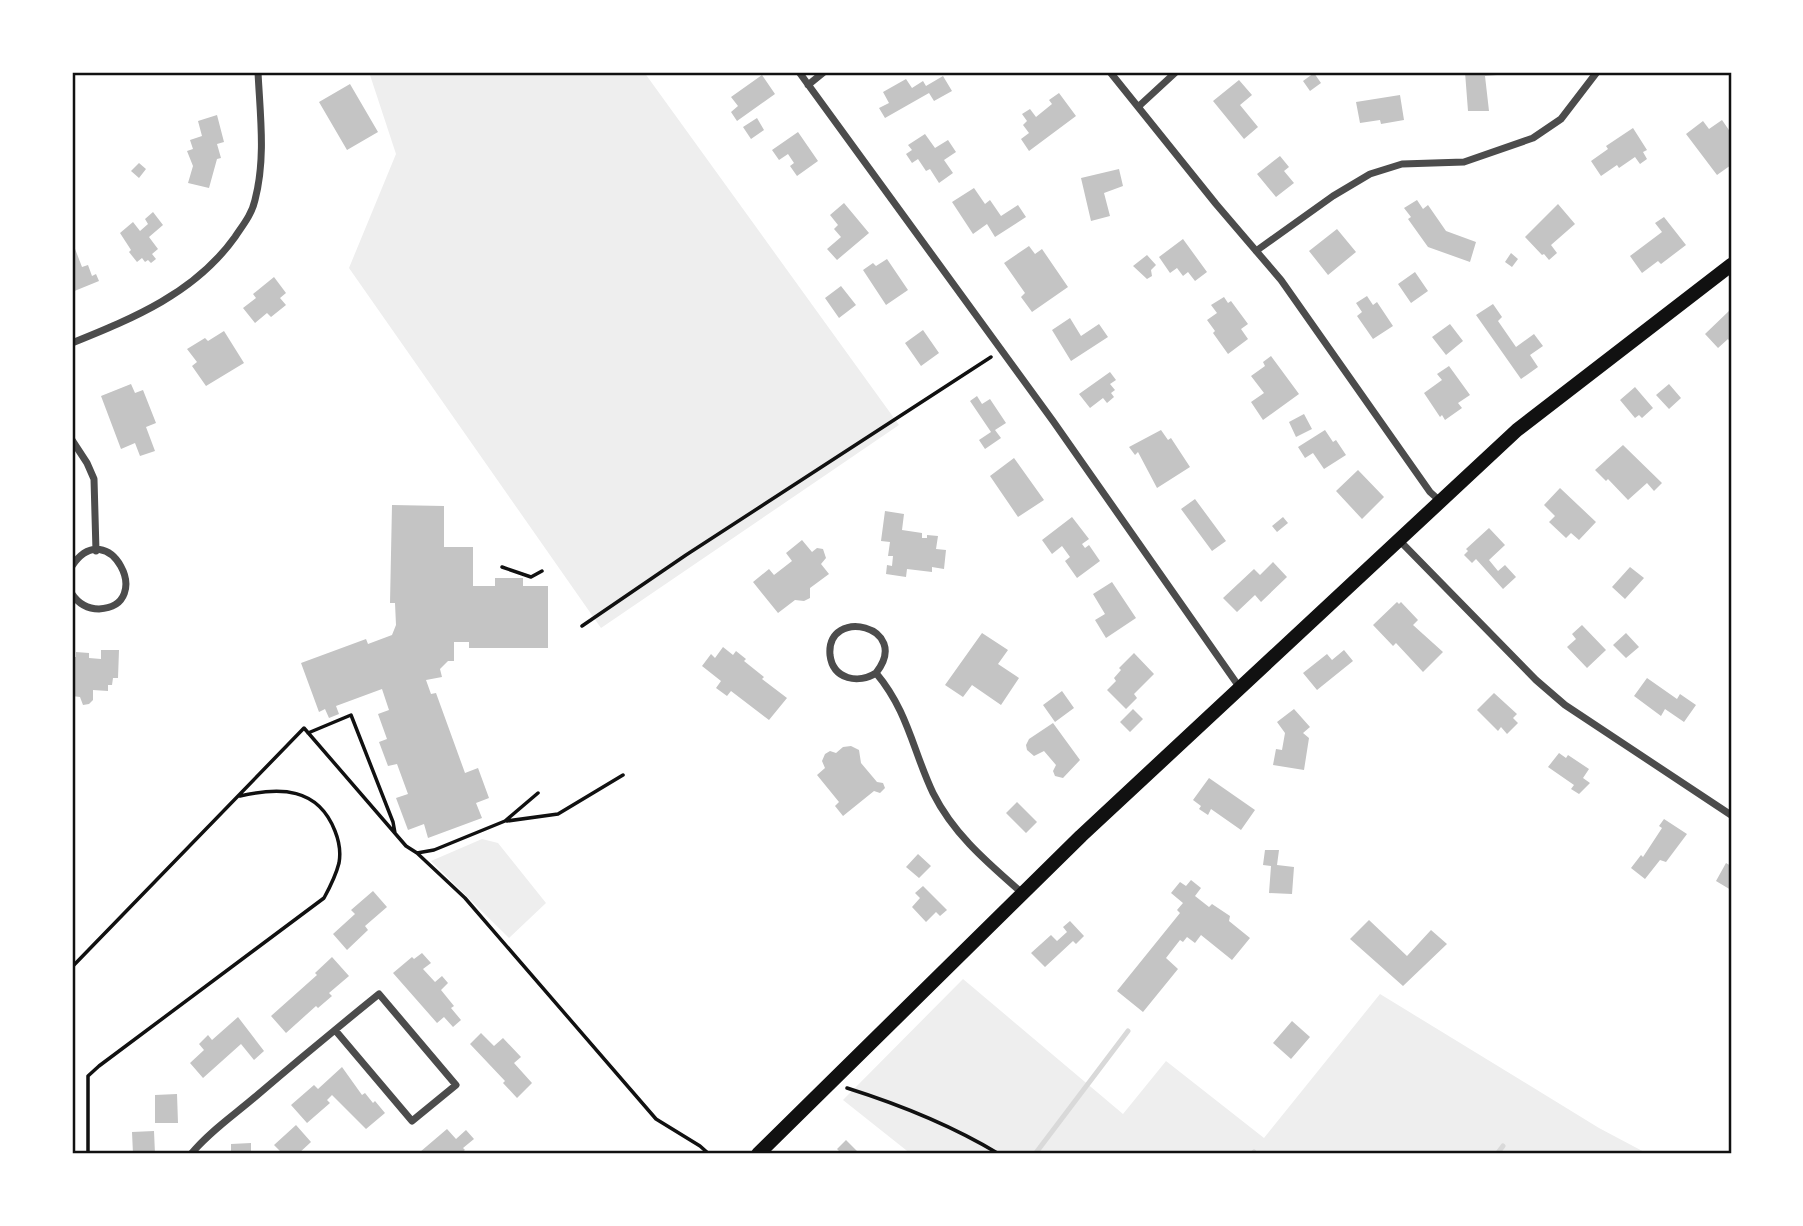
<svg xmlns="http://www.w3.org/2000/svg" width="1803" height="1226" font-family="'Roboto Condensed',sans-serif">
<rect width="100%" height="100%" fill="#fff"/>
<path fill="#eee" d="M369,72H644L899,425L601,628L349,268L396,154Z
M482,839L498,843L546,903L509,938L431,861Z
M963,979L1123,1114L1166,1061L1264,1138L1380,994L1599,1128L1648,1154H911L843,1100Z"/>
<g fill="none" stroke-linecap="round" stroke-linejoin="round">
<path stroke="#d9d9d9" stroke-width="5" d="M1035,1154L1128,1031
M1252,1154L1254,1152
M1497,1154L1503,1146"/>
</g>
<path fill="#c4c4c4" d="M1465,72H1509V74L1485,76L1489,111H1468Z
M1314,73L1321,83L1310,91L1303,81Z
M762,75L775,94L737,121L731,112L738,106L731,97Z
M943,76L952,91L934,101L929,93L885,118L879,108L889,103L883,92L906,79L912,88L923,81L926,86Z
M1239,80L1252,95L1240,105L1258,127L1244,139L1213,101Z
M350,84L378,132L347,150L319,102Z
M1059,93L1076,116L1029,151L1021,139L1029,133L1023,125L1027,121L1022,114L1030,109L1036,117L1052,104L1049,100Z
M1400,95L1404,120L1381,124L1380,120L1360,123L1356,102Z
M217,115L224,142L217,144L221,158L217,159L209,188L188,183L193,166L187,151L193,149L190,140L202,136L198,121Z
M757,118L764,130L751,139L743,127Z
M1722,120L1731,133V165L1717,175L1686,134L1703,121L1709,129Z
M1633,128L1647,150L1643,152L1647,159L1640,164L1635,157L1619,168L1617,165L1601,176L1591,161L1608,149L1606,146Z
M798,132L818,161L797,176L790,166L794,163L788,154L779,160L772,150Z
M925,134L935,148L948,140L956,152L944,160L953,173L939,183L930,169L926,171L918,159L912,163L906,154L912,150L908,145Z
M1280,156L1289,167L1284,171L1294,183L1276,197L1257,174Z
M139,163L146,169L139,178L131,171Z
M1119,169L1123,186L1104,193L1110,216L1091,221L1081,178Z
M974,188L985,204L990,200L1001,216L1018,205L1026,217L995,237L987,224L973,234L952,202Z
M1417,200L1423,209L1428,205L1446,231L1476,242L1470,262L1428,247L1408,219L1411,217L1404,208Z
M844,203L869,233L837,260L827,249L841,237L834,229L838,225L830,215Z
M1558,204L1575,224L1551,245L1557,253L1549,260L1544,254L1542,255L1525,237Z
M153,212L163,225L149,237L158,249L152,254L156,259L151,263L148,260L145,262L142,258L137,262L129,252L131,250L120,233L133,222L140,231L148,224L145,219Z
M1664,217L1686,245L1661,264L1658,261L1642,273L1630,256L1662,232L1655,223Z
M1337,229L1356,252L1328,275L1309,251Z
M1183,239L1207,272L1195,281L1188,272L1183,276L1177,268L1170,273L1159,257Z
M72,241L82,267L88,265L92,276L96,274L99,281L72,292Z
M1029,246L1035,254L1042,249L1068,287L1032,312L1021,297L1025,293L1004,263Z
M1511,253L1518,259L1512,267L1505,262Z
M1147,255L1156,265L1151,270L1152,276L1147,279L1133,266Z
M887,259L908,290L886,305L863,270L873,263L876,266Z
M1415,272L1428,291L1411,303L1398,284Z
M274,277L286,293L280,298L286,305L271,317L267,313L255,323L243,308L256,298L253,294Z
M841,286L856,305L839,318L825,298Z
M1367,296L1373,305L1377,302L1393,326L1373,339L1357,316L1362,312L1356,303Z
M1224,297L1228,303L1231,301L1248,324L1241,329L1248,339L1228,354L1213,333L1215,331L1207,320L1217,313L1211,305Z
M1493,304L1502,317L1498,321L1516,347L1534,334L1543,346L1530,355L1538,367L1521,379L1476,315Z
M1730,310L1731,343L1728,339L1718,348L1705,334Z
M1070,318L1081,336L1099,324L1108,337L1071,361L1052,330Z
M1450,324L1463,341L1446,355L1432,337Z
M923,330L939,353L921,366L905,343Z
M224,331L244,363L206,386L192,366L197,362L187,349L205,338L208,341Z
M1271,356L1299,394L1263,420L1251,402L1264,393L1251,376L1265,366L1263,362Z
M1449,366L1470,395L1458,403L1462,408L1445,420L1442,415L1440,417L1424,393L1442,380L1437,374Z
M1110,372L1116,380L1110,384L1115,390L1111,393L1114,397L1107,403L1103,398L1090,408L1079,394Z
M131,384L135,393L143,390L156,423L146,427L155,451L140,456L135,443L121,449L101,396Z
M1669,384L1681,398L1669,409L1656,395Z
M1635,387L1653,408L1642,418L1639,415L1635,418L1620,400Z
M977,396L982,404L990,399L1006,423L995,430L1001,438L985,449L979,440L991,432L970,401Z
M1304,414L1312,429L1296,437L1289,422Z
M1161,430L1168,440L1171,438L1190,467L1157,488L1138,452L1135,455L1129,447Z
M1325,430L1333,442L1336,440L1346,455L1324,469L1313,453L1305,458L1298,447Z
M1623,445L1662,483L1654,491L1647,483L1628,500L1608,479L1606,481L1595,470Z
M1014,458L1044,500L1018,517L990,476Z
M1358,470L1384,497L1362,519L1336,491Z
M1560,488L1596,522L1579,540L1571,533L1566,538L1549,522L1555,516L1544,505Z
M1195,499L1226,541L1212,551L1181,509Z
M392,505L444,506V547H473V586H495V578H523V586H548V648H469V642H454V661H448L440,669L442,677L426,680L431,694L436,693L465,773L478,768L489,798L476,803L482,818L428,838L424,824L408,830L396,798L408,794L397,764L388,766L379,742L387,739L378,714L389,710L382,689L336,706L339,714L329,718L325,709L319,712L301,663L366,639L368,644L392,635L396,625L395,603H390Z
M885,511L904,514L902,530L922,533V538H927V535L938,536L936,549L946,550L944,569L932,567V572L907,569L906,577L886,574L887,565L892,566L893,556H888L890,542L881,541Z
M1072,517L1089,539L1082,544L1085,548L1089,545L1100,561L1077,578L1065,561L1070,557L1062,546L1052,554L1042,540Z
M1283,517L1288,523L1277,532L1272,526Z
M1489,528L1505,545L1489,560L1498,571L1505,565L1516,577L1503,589L1476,559L1472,563L1464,555L1468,551L1466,549Z
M802,540L812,552L817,548L823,549L826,558L821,564L829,574L810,588V598L804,601L795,600L778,613L753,582L769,569L774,575L792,561L786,553Z
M1273,562L1287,577L1261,602L1255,595L1237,612L1223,598L1254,569L1260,575Z
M1630,567L1644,578L1625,599L1612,587Z
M1112,582L1136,618L1106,638L1095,620L1105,614L1093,594Z
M1397,602L1399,604L1401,602L1418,620L1413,625L1443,652L1423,672L1396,643L1393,646L1373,625Z
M1582,625L1606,650L1587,668L1567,647L1576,639L1572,634Z
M982,633L1008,650L998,664L1019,678L1001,705L972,685L963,697L945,685Z
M1626,633L1639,647L1626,658L1613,645Z
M723,647L733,655L736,651L746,659L744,661L764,677L762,679L787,698L769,720L731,691L727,696L716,688L721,681L702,666L711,654L715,658Z
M101,650H119L118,678H113L112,685H108V691L93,690V700L89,704L83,705L80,697L72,696V657H76V652L89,653V658L101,659Z
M1344,650L1353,661L1317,690L1303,673L1327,654L1332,660Z
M1134,653L1154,674L1134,694L1137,698L1126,709L1107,690L1116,681L1114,678L1121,670L1119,668Z
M1647,678L1677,699L1680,694L1696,705L1684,722L1665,709L1661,716L1634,696Z
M1062,691L1074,708L1055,722L1043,705Z
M1494,693L1517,714L1513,718L1518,723L1507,734L1501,727L1498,731L1477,710Z
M1133,709L1143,719L1130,732L1120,722Z
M1294,709L1310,727L1303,733L1309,738L1304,770L1273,765L1276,749L1282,750L1285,733L1277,722Z
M1053,723L1080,760L1063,778L1055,776L1053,771L1056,765L1044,751L1034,756L1027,750L1026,745L1029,739Z
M851,746L859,750L861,763L877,782L883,783L885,788L880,793L874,791L843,816L835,806L839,802L817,775L825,768L822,761L825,754L830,751L836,753L843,747Z
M1559,753L1566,758L1568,755L1589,769L1583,778L1590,783L1579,794L1571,789L1574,785L1548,767Z
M1209,778L1255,810L1241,830L1211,809L1208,815L1199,809L1201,806L1193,800Z
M1017,802L1037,822L1026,833L1006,813Z
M1664,819L1687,834L1666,862L1660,860L1645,879L1631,868L1641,855L1643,857L1662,828L1659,826Z
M1265,850H1279L1277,865L1294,867L1292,894L1269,893L1271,866L1263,865Z
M918,854L931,866L919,878L906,867Z
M1726,863L1731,866V890L1716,881Z
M1191,880L1201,888L1195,896L1209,907L1212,904L1230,916L1229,921L1250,938L1232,960L1201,935L1195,943L1187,937L1183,942L1180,940L1166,958L1178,969L1143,1012L1117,991L1180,913L1177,910L1183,903L1171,893L1180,882L1186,886Z
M923,886L947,910L940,916L936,912L926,922L912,907L920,898L915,893Z
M373,891L387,907L365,926L368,930L347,950L333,934L355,914L351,910Z
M1369,920L1407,956L1431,930L1447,944L1403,986L1350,939Z
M1070,921L1084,936L1076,944L1073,941L1045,967L1031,953L1051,935L1057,941L1067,932L1063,927Z
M422,953L431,963L423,969L435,982L442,976L448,983L441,990L454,1006L451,1008L461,1020L453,1027L444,1017L437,1023L393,973L412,957L414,959Z
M332,957L349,976L329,993L332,996L318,1008L316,1006L286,1033L271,1016L317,975L315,973Z
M238,1017L264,1051L254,1060L241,1044L203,1078L190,1063L204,1050L199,1044L208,1035L212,1040Z
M1292,1021L1310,1037L1291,1059L1273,1043Z
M481,1033L494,1046L503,1038L521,1057L514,1063L532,1083L517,1098L503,1083L505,1081L470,1044Z
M342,1067L362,1095L365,1093L373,1103L375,1101L385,1113L366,1129L332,1095L327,1100L330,1103L307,1123L291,1105L314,1085L318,1089Z
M177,1094L178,1123H155V1095Z
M296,1125L311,1142L298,1154H283L274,1145Z
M447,1129L456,1139L466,1130L474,1139L463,1148L465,1150L460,1154H421L420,1152Z
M154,1131L155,1154H133L132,1132Z
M846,1140L860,1154H839L841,1153L837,1149Z
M251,1143V1154H231V1144Z"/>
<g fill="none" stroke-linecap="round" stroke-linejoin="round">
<path stroke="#111" stroke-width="3.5" d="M502,567L531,577L542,571
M582,626L686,555L991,357
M308,733L351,715L393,822L395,833
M507,821L558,814L623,775
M417,853L434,850L505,821L538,793
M72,967L304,728L406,846L417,853L465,898L656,1119L700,1146L709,1154
M847,1088C901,1105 951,1125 999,1154
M88,1154V1076L99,1066L324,898C330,887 336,875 339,863C341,852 339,841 335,831C318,787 280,787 240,796"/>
<path stroke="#4c4c4c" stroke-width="7" d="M799,72L1053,421L1240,688
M1110,72L1216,204L1281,280L1430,492L1440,501
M808,85L824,72
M1138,107L1176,72
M1256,251L1333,196L1370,174L1402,164L1464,162L1533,138L1561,119L1597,72
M72,343C134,318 195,293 235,237C243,225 252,214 255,200C266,158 260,114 258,72
M72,440L87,463L94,479L96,551
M1399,540L1536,680L1565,705L1731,815
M72,566C108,512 157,606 99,609C87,609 78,603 72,594
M876,673C859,684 833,680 830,655C826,606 913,626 876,673C908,711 913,751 933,793C954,835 988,863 1022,893
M191,1154C209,1132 234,1115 255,1097C296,1062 337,1028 379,994L456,1085L412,1121L335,1030"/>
<path stroke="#111" stroke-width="14" d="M758,1154L1081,836L1517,430L1731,265"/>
</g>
<rect width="1803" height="1226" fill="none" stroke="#ffffff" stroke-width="147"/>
<rect x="74" y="74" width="1656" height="1078" fill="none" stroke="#111" stroke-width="2.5"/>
</svg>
